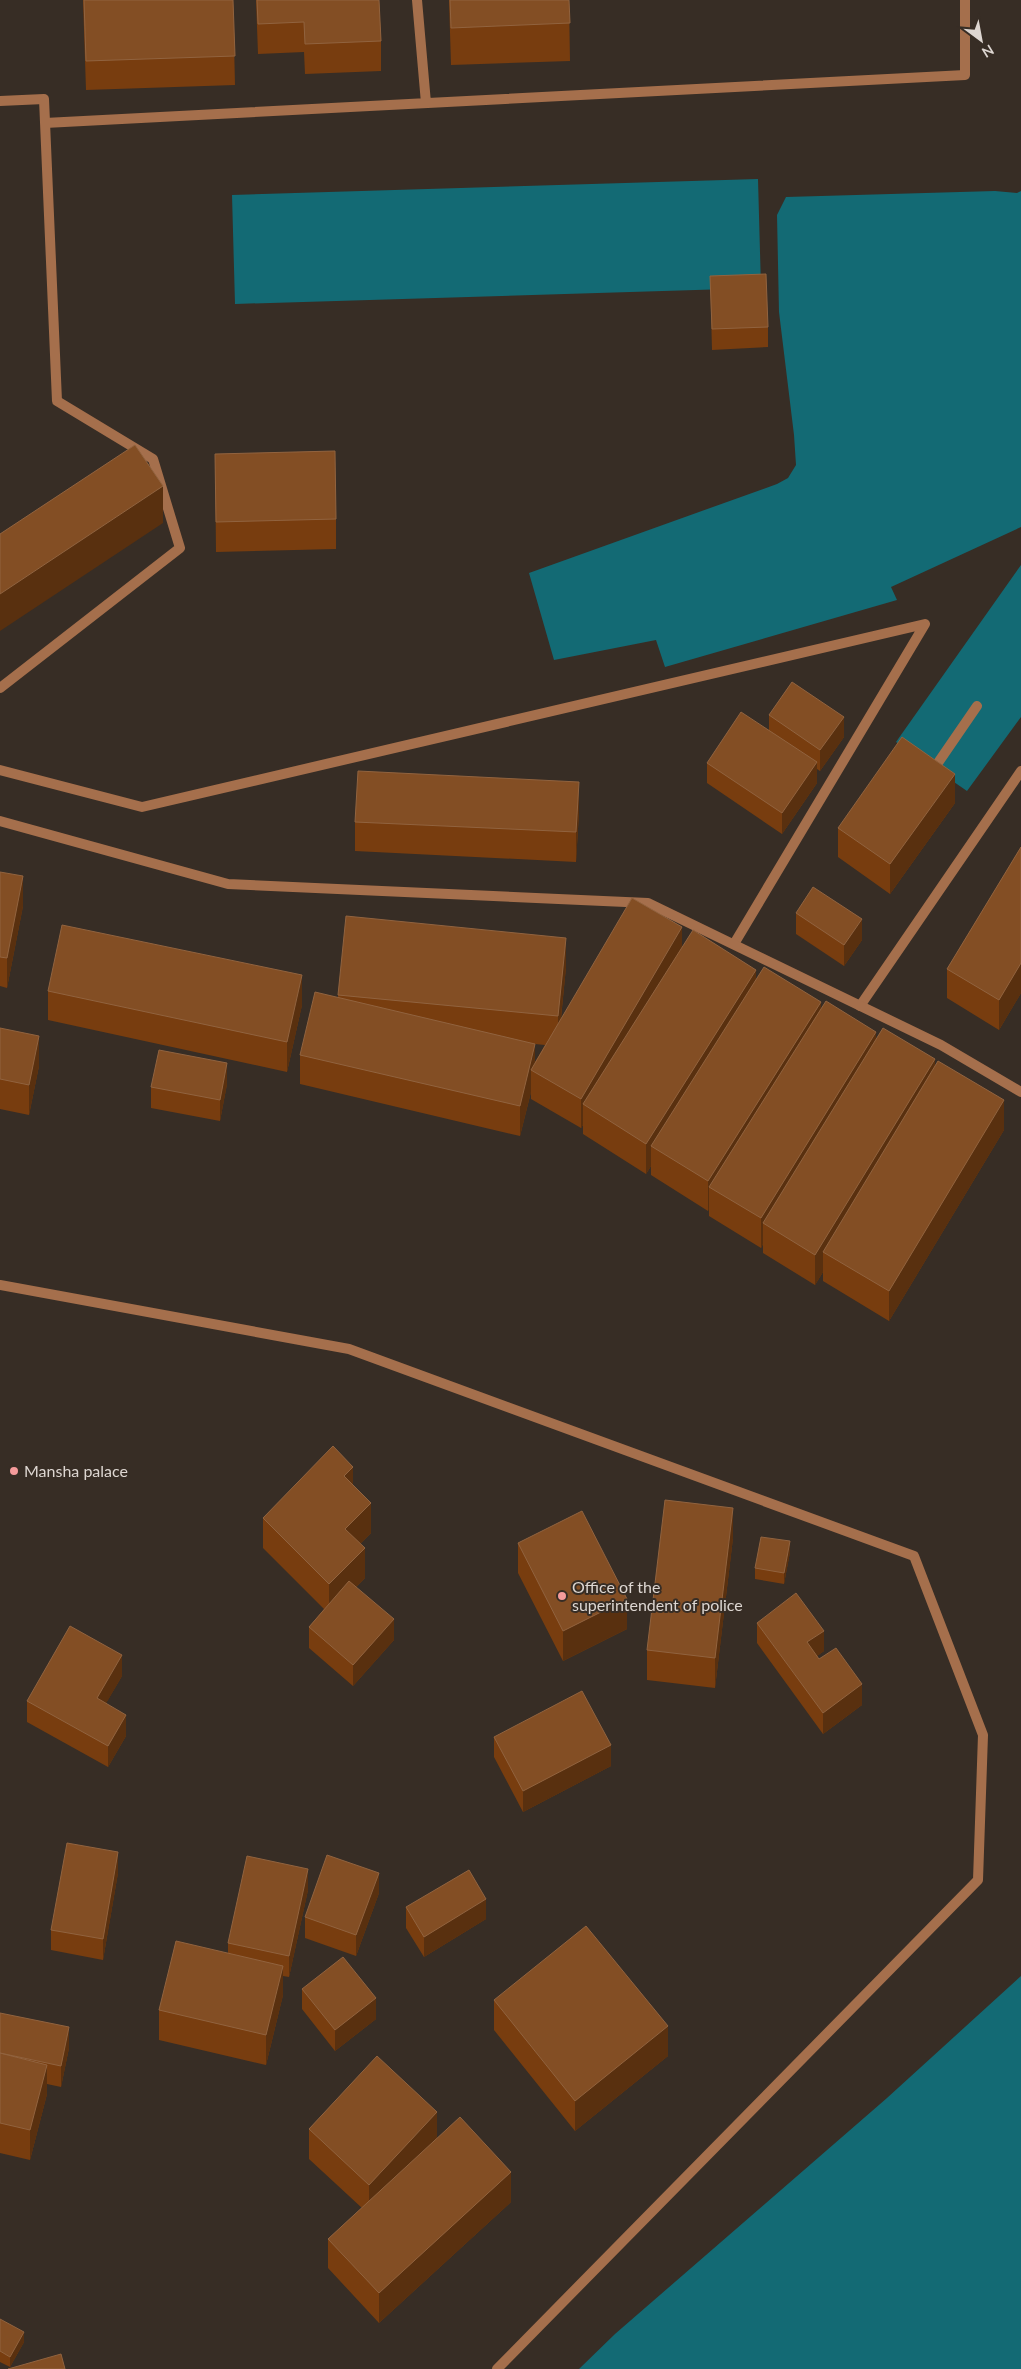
<svg xmlns="http://www.w3.org/2000/svg" width="1021" height="2369" font-family="Lato,sans-serif">
<rect width="100%" height="100%" fill="#372d25"/>
<path fill="#136a74" d="M758,179L761,288L235,304L232,195Z
M995,191L1017,193L1021,191V527L891,587L897,600L665,667L656,640L554,660L529,573L777,484L788,478L796,465L794,435L779,312L777,215L786,197Z
M1021,565V717L967,791L896,742Z
M1021,1976V2369H579L615,2334L887,2098Z"/>
<g fill="none" stroke-linecap="round" stroke-linejoin="round">
<path stroke="#a56f4c" stroke-width="10" d="M417,0L426,103
M0,101L44,99L57,401L153,459L180,548L0,688
M45,123L965,75V0
M0,770L142,807L925,624L734,944
M931,773L977,706
M860,1006L1021,771"/>
<path stroke="#a56f4c" stroke-width="10" d="M0,821L228,884L648,903L941,1045L1021,1092"/>
<path stroke="#a56f4c" stroke-width="10" d="M0,1285L349,1349L914,1556L983,1735L978,1880L497,2369"/>
</g>
<path fill="#783d0f" fill-rule="evenodd" d="M83,0H233L235,85L86,90Z
M256,0H379L381,41V71L305,74L304,52L258,54Z
M449,0H569L570,61L451,65Z
M710,276L768,327V347L712,350Z
M215,454L336,519V549L216,552Z
M769,715L844,737L820,771L817,769V783L782,834L707,783V763L769,730Z
M955,803L890,894L838,857V828Z
M579,812L576,862L355,851V822Z
M1021,847V993L999,1030L947,998V969Z
M0,872L23,906L7,988L0,986Z
M796,913L862,940L844,966L796,934Z
M682,948L756,979L821,1010L876,1038L935,1066L1004,1130L889,1321L823,1281V1272L815,1285L763,1253V1244L761,1248L709,1216V1208L708,1211L651,1175V1166L646,1174L583,1134V1125L581,1128L531,1099V1092L520,1136L300,1084V1055L338,998V995L566,967L561,1019ZM535,1044L545,1045L535,1062Z
M48,991L302,1005L287,1072L48,1020Z
M0,1028L39,1066L29,1115L0,1109Z
M227,1084L220,1121L151,1108V1087Z
M353,1486L371,1533L360,1544L365,1578L356,1587L394,1640L353,1686L309,1648V1627L324,1609L263,1548V1518Z
M733,1538L715,1688L647,1680V1650Z
M518,1543L627,1629L563,1661L518,1573Z
M790,1552L784,1584L755,1579V1568Z
M757,1623L824,1651L817,1656L819,1659L862,1705L823,1734L757,1643Z
M122,1676L106,1703L126,1736L108,1767L27,1722V1701Z
M494,1737L611,1766L523,1812L494,1757Z
M118,1873L103,1960L51,1950V1930Z
M308,1890L289,1977L283,1976V1995L266,2065L159,2040V2010L228,1953V1943Z
M379,1893L356,1956L305,1938V1917Z
M406,1907L486,1919L424,1957L406,1928Z
M302,1989L376,2019L335,2051L302,2009Z
M494,2000L668,2056L575,2131L494,2030Z
M0,2013L69,2048L61,2087L47,2084V2094L30,2160L0,2153Z
M309,2129L437,2138L511,2202L379,2323L328,2268V2239L362,2208L309,2159Z
M0,2319L24,2342L10,2367L0,2362Z"/>
<path fill="#59300f" d="M163,486V523L0,631V594Z
M844,717V737L820,771V750Z
M817,762V783L782,834V813Z
M955,774V803L890,894V864Z
M579,782V812L576,862V832Z
M23,876V906L7,988V958Z
M862,919V940L844,966V945Z
M682,927V956L583,1104V1125L581,1128V1099Z
M566,938V967L558,1046V1016Z
M1021,963V993L999,1030V1000Z
M756,970V1000L651,1146V1166L646,1174V1144Z
M302,975V1005L287,1072V1042Z
M821,1002V1032L709,1187V1208L708,1211V1181Z
M876,1032V1062L763,1223V1244L761,1248V1218Z
M39,1036V1066L29,1115V1085Z
M535,1044V1072L531,1070V1092L520,1136V1106Z
M935,1059V1089L823,1252V1272L815,1285V1255Z
M227,1063V1084L220,1121V1100Z
M1004,1100V1130L889,1321V1291Z
M353,1467V1496L344,1476Z
M371,1503V1533L345,1559V1529Z
M733,1508V1538L715,1688V1658Z
M790,1541V1552L784,1584V1573Z
M365,1548V1578L329,1614V1584Z
M627,1599V1629L563,1661V1631Z
M394,1619V1640L353,1686V1665Z
M824,1631V1651L807,1663V1642Z
M122,1655V1676L97,1719V1698Z
M862,1684V1705L823,1734V1713Z
M126,1715V1736L108,1767V1746Z
M611,1745V1766L523,1812V1791Z
M118,1852V1873L103,1960V1939Z
M308,1869V1890L289,1977V1956Z
M379,1873V1893L356,1956V1935Z
M486,1899V1919L424,1957V1937Z
M283,1966V1995L266,2065V2035Z
M376,1998V2019L335,2051V2030Z
M668,2026V2056L575,2131V2101Z
M69,2027V2048L61,2087V2066Z
M47,2065V2094L30,2160V2130Z
M437,2112V2142L369,2215V2185Z
M511,2172V2202L379,2323V2293Z
M24,2332V2342L10,2367V2357Z"/>
<path fill="#834e24" stroke="#91633f" d="M84,0H233L235,56L86,61Z
M257,0H379L381,41L305,44L304,22L258,24Z
M450,0H569L570,23L451,28Z
M766,274L768,327L712,329L710,276Z
M135,445L163,486L0,594V534Z
M335,451L336,519L216,522L215,454Z
M792,682L844,717L820,750L769,715Z
M741,712L817,762L782,813L707,763Z
M902,737L955,774L890,864L838,828Z
M358,771L579,782L576,832L355,822Z
M1021,847V963L999,1000L947,969Z
M0,872L23,876L7,958L0,957Z
M813,887L862,919L844,945L796,913Z
M632,898L682,927L581,1099L531,1070Z
M346,916L566,938L558,1016L338,995Z
M62,925L302,975L287,1042L48,991Z
M693,930L756,970L646,1144L583,1104Z
M764,967L821,1002L708,1181L651,1146Z
M315,992L535,1044L520,1106L300,1055Z
M826,1001L876,1032L761,1218L709,1187Z
M0,1028L39,1036L29,1085L0,1079Z
M883,1028L935,1059L815,1255L763,1223Z
M159,1050L227,1063L220,1100L151,1087Z
M938,1061L1004,1100L889,1291L823,1252Z
M333,1446L353,1467L344,1476L371,1503L345,1529L365,1548L329,1584L263,1518Z
M665,1500L733,1508L715,1658L647,1650Z
M582,1511L627,1599L563,1631L518,1543Z
M761,1537L790,1541L784,1573L755,1568Z
M349,1581L394,1619L353,1665L309,1627Z
M796,1593L824,1631L807,1642L819,1659L836,1648L862,1684L823,1713L757,1623Z
M70,1626L122,1655L97,1698L126,1715L108,1746L27,1701Z
M582,1691L611,1745L523,1791L494,1737Z
M67,1843L118,1852L103,1939L51,1930Z
M327,1855L379,1873L356,1935L305,1917Z
M247,1856L308,1869L289,1956L228,1943Z
M469,1870L486,1899L424,1937L406,1907Z
M586,1926L668,2026L575,2101L494,2000Z
M176,1941L283,1966L266,2035L159,2010Z
M343,1957L376,1998L335,2030L302,1989Z
M0,2013L69,2027L61,2066L0,2053Z
M0,2053L47,2065L30,2130L0,2123Z
M377,2056L437,2112L369,2185L309,2129Z
M460,2117L511,2172L379,2293L328,2239Z
M0,2319L24,2332L10,2357L0,2351Z
M61,2354L65,2369H8Z"/>
<g fill="#f59b9b" stroke="#372d25" stroke-width="2">
<circle cx="14" cy="1471" r="5"/>
<circle cx="562" cy="1596" r="5"/>
</g>
<g text-anchor="middle" stroke-width="4" stroke-linejoin="round" paint-order="stroke">
<g font-size="16" fill="#ddd6d1" stroke="#372d25" text-anchor="start">
<text x="24" y="1477">Mansha palace</text>
<text x="572" y="1593">Office of the<tspan x="572" dy="18">superintendent of police</tspan></text>
</g>
</g>
<g transform="translate(981 40) rotate(148)" stroke="#372d25" stroke-width="4" paint-order="stroke">
<path d="M0-4L9 19L0 12L-9 19Z" fill="#ddd6d1"/>
<text y="-8" font-size="14" font-weight="bold" text-anchor="middle" fill="#ddd6d1">N</text>
</g>
</svg>
